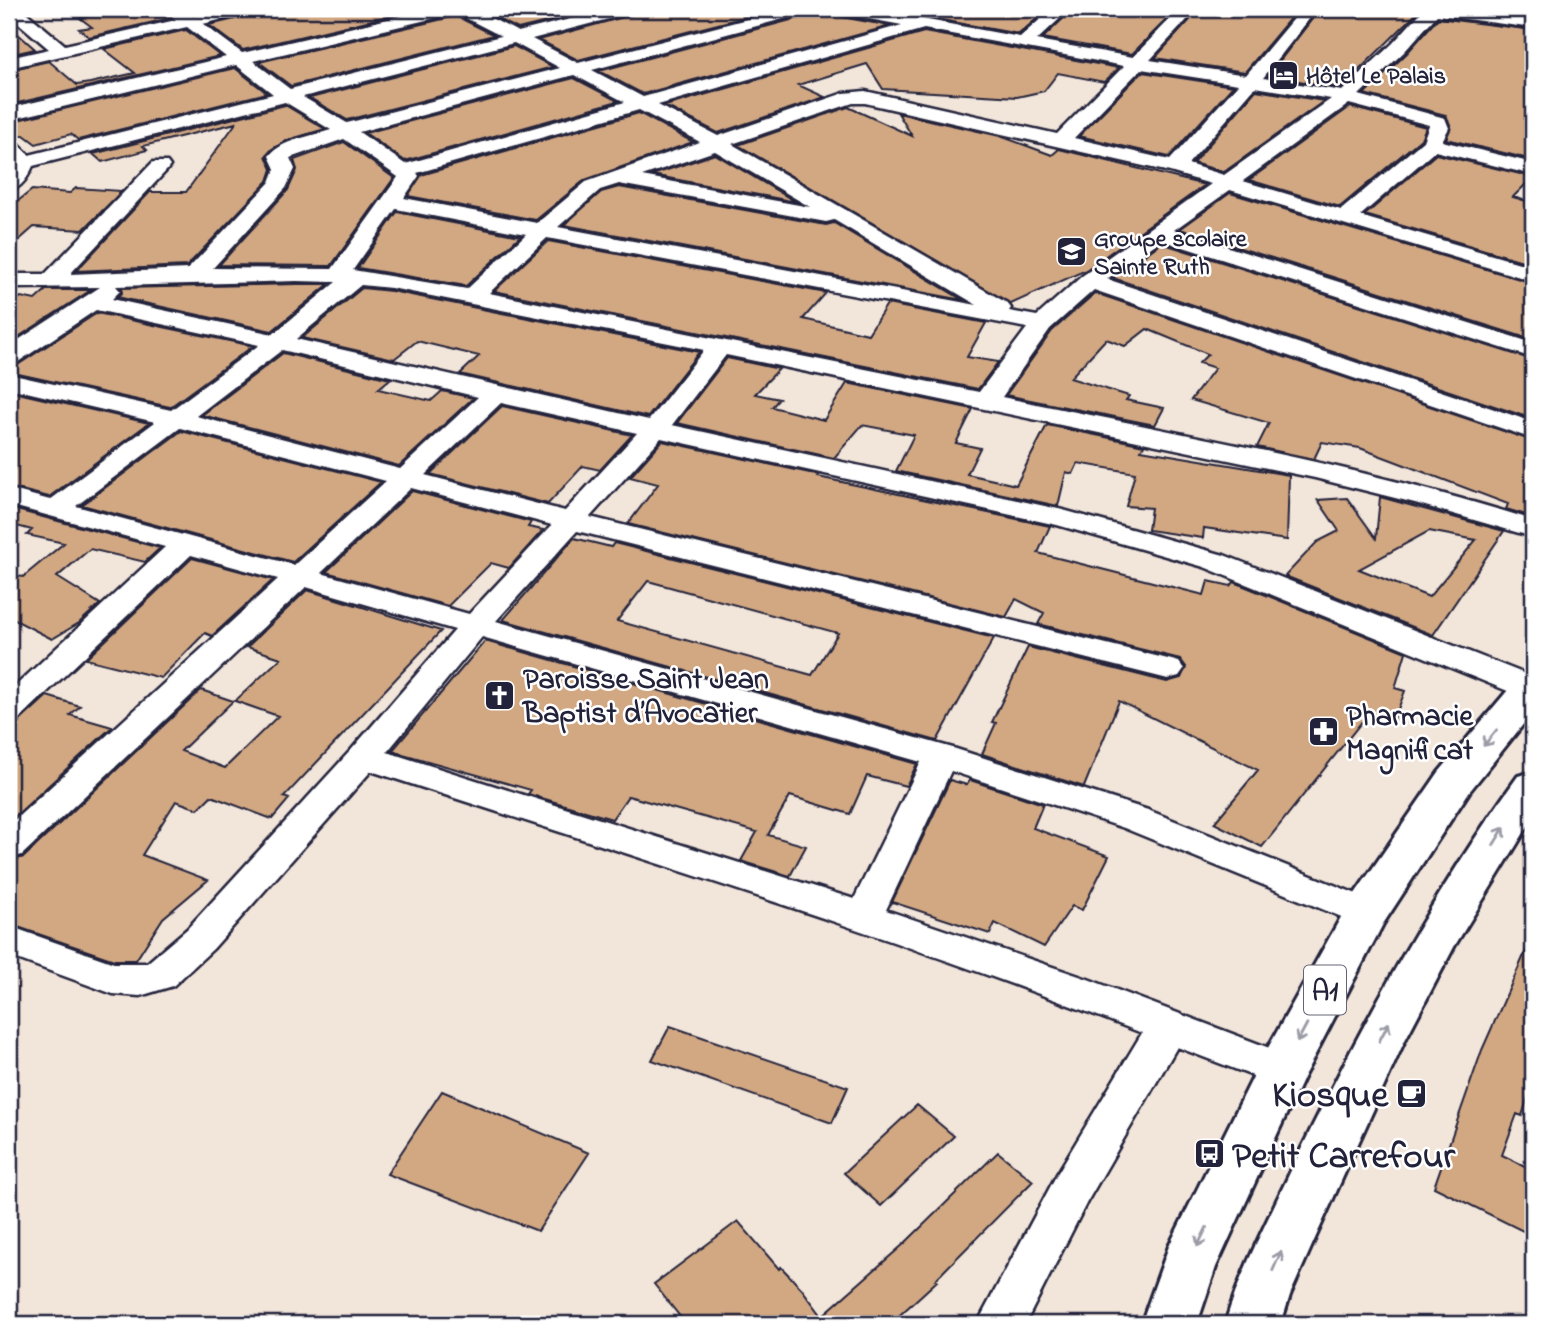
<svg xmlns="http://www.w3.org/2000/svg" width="1542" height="1333" font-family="'Indie Flower',sans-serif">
<rect width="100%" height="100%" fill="#f2e5da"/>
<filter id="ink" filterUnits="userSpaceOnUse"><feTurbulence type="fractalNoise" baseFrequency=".0143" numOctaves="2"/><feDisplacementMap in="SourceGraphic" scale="14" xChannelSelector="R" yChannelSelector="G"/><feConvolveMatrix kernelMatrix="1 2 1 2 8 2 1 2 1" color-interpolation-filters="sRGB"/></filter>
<g filter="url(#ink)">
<path fill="#d2a883" stroke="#22223b" stroke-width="2" fill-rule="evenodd" d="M126,9H162L171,18L89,37L79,29L92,27L80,18Z
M256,9H410V11L243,50L209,25L252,15Z
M479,9H600L518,29Z
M653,9H776L578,60L539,40Z
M814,9H832L842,17L890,26L643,94L599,71L810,15Z
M881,9H1048L1019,34Z
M1073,9H1177L1132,54L1043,38Z
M1200,9H1298L1245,72L1155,58Z
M1320,9H1421L1341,88L1268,76Z
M456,16L494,35L291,86L259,62Z
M1438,18L1533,30V160L1446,139L1451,127L1446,115L1364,94L1407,53Z
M9,26L35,49L9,55Z
M186,30L220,56L9,105V70L49,61L77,85L90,83L135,73L104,49Z
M924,32L1119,68L1104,82L1058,73L1044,91L1017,97L883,89L867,64L798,85L825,97L718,133L665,106Z
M514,46L553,67L347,120L310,98Z
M235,68L267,93L78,140L71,134L36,144L24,135L9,138V122Z
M1142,72L1233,86L1169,157L1079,136Z
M574,78L618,101L405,161L365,133Z
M1256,90L1324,101L1224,172L1193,163Z
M285,105L325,129L288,140L272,149L266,156L272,169L268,181L187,266L76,271L150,192H186L236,123L143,146L147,150L102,162L93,154Z
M848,107L912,136L898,113L1000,136L1052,155L1059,149L1205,185L1086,270L1011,304L738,145Z
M1350,107L1426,127L1421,139L1340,207L1249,180Z
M639,113L693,142L585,180L536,220L408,196L421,175Z
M344,142L394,178L331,266L219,265L288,190L297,170L294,160Z
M715,154L796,202L652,175Z
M1436,154L1533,177L1513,197L1533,203V264L1365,215Z
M619,187L826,225L834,223L963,300L564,225L601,192Z
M76,188L122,191L83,230L34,227L9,249V208L32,190L70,193Z
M1230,193L1533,283V340L1180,229Z
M397,212L520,236L466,286L358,268Z
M548,241L826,293L803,319L868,334L887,304L986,323L967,357L998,362L978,389L494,291Z
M1161,243L1533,360V419L1113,278Z
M296,284H329L272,331L117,297L122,293L121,288Z
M362,288L391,291L699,352L648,417L460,374L479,356L417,341L394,359L302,338Z
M46,290H91L9,343V305L21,297L35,300Z
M1095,293L1533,441V517L1506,509L1508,504L1360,448L1322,442L1314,459L1257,447L1269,423L1191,400L1215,368L1199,363L1208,354L1147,329L1125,346L1106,339L1070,378L1129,396L1126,400L1164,408L1155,425L1006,395L1052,331Z
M97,313L253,346L170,407L9,372V366L19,364Z
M283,353L390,379L378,389L431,401L442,391L473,398L399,466L202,415Z
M727,358L779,369L755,394L779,399L772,407L824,420L847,383L973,409L956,443L980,448L967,474L1016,485L1047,425L1144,445L1141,450L1289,475L1287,540L1204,528L1203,538L1148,530L1151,508L1126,506L1135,473L1078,463L1073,474L1066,472L1058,506L896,471L914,435L862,425L834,458L677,423Z
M9,391L149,423L49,497L9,487Z
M502,406L632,435L600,470L583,466L548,504L430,474Z
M181,431L381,482L293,562L82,505Z
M662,441L819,475L818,477L1050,526L1038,553L1204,595L1208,581L1231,586L1234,582L1406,652L1395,688L1405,691L1393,722L1368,714L1262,847L1214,823L1258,770L1119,701L1084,787L982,754L996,723L992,722L1028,647L1167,682L1181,678L1186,667L1180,659L1038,624L1044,613L1016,599L1006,617L628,524L658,484L630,477Z
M412,491L531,522L528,527L543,530L509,568L491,563L448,606L326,572Z
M1380,497L1504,531L1433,635L1285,576L1317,542L1339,531L1318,500L1347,498L1376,538ZM1429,531L1476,540L1429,597L1359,569Z
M9,508L160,548L145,562L90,549L57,577L100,604L79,623L52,639L9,617V574L23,577L64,543L27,535L32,530L9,524Z
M574,538L611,547L614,543L994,638L937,741L503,620ZM648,581L838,633L812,675L617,621Z
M192,558L273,580L212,636L205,633L161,678L86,659Z
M307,590L441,631L284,797L289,799L272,819L211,796L198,809L176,801L142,855L208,880L163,918L136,960H114L9,924V861L24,857L201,690L233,701L181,751L225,768L278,716L235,701L281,658L247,647Z
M485,641L917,764L906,786L867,776L850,814L790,796L768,835L806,846L790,876L741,861L757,832L628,796L612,819L528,794L531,790L392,751Z
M47,696L80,706L70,715L112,727L9,822V731Z
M950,780L967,785L970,780L1043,804L1033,828L1109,856L1082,910L1072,906L1044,947L995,923L990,934L892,902Z
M1533,935V1081L1522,1116L1517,1114L1502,1155L1533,1170V1236L1434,1187L1482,1050Z
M670,1026L848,1087L832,1123L652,1060Z
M442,1091L589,1153L538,1231L387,1174Z
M917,1105L954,1136L881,1206L844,1173Z
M998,1152L1033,1181L935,1280L937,1281L890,1324H686L654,1284L738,1221L779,1269L781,1267L801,1288L822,1316L905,1243Z"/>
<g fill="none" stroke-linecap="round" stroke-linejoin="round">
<defs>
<path id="minor" d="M9,9H22L65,45L176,20L165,9H183L193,16L224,9H253L251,12L203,24L242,53L431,9H474L518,32L610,9H637L635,12L532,39L578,63L785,9H811L809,12L592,70L643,97L902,25L842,14L834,9H868L1020,37L1052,9H1070L1037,40L1133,57L1180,9H1197L1150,60L1246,75L1301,9H1317L1263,78L1342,91L1393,43L1424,9H1466L1533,18V28L1437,15L1405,51L1359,95L1445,118L1449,128L1442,141L1533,163V175L1435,151L1360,216L1533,267V281L1230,190L1174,230L1533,343V358L1161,240L1107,279L1533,422V439L1094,290L1050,329L1002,397C1180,434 1360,465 1533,520V537L1415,503L1315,478L726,355L672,425L1063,510L1224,555L1533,677V698L1520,696L1204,567L1057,525L661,438L590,517L1168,659L1179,662L1184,669L1179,676L1168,679L577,531L496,621L953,748L1148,810L1379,903L1385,913L1379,923L1366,927L1124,828L951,771L886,910L1088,979L1296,1058L1302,1070L1296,1082L1282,1087L1177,1047L1087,1202L1025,1324H977L1057,1174L1142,1033C889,934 629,855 371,771L213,949L173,986L140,996L113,994L9,956V926L114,963H147L187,929L352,749L455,630L306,587L22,855L9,859V825L278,579L191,555L20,718L9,721V692L165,547L9,505V489L50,500L155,422L9,388V374L171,410L259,345L96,310L18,362L9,364V346L100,287L9,288V274H45L153,162H167L170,166L167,170L70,274L188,269L270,182L275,169L269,156C281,140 312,136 331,130L285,102L33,166C28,177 22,188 9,191V174L15,163L9,157V140L16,142L29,155L273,94L236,65L9,120V108L226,57L187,27L9,68V58L49,49L9,15ZM456,13L501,36L290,89L253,61ZM924,29L1124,66L1057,134L865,91L844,93L718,136L658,105ZM514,43L560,68L347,123L303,97ZM1141,69L1238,84L1170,160L1074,138ZM574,75L625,102L405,164L359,132ZM1255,87L1331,99L1224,175L1188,164ZM853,103H865L1170,172L1211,184L1082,276L1037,316L1009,311L1011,308L1007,303L732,144ZM1349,104L1429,125L1423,141L1341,210L1243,181ZM639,110L700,142L586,182L537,223L404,198L419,176L417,173ZM344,139L398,177L332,269L213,268L286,188L295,169L290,158ZM715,151L810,207L642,176ZM619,184L826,222L834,220L977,305L558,227L600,190ZM396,209L526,234L467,289L353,270ZM547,238L1027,328L979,392L489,293ZM296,281L336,282L273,334L112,299L120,291L116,286ZM361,285L391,288L704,350L649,420L296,339ZM282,350L478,397L400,469L196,416ZM501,403L637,433L565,511L425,475ZM180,428L386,481L294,565L76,506ZM411,488L552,525L469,614L321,573ZM482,637L921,762L854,899L387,752Z"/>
<path id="major" d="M1533,673V712L1469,792L1383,924L1303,1078L1216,1267L1197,1324H1141L1169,1246L1264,1055L1350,901L1439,772L1519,677Z
M1533,772V818L1454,947L1404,1042L1313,1243L1290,1295L1281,1324H1225C1241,1269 1270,1216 1294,1164C1355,1038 1421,915 1501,800L1518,776Z"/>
</defs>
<use href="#minor" stroke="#22223b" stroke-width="5"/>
<use href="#major" stroke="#22223b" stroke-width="6"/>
<use href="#minor" fill="#fff" fill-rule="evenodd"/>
<use href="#major" fill="#fff" fill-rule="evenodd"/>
</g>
<defs><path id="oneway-shaft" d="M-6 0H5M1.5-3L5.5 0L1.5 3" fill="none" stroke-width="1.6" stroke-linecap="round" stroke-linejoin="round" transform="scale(1.75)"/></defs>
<g stroke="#9c9ca7">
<use href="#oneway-shaft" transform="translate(1490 738) rotate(129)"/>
<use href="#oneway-shaft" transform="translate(1499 836) rotate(-58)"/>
<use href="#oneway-shaft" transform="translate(1384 1032) rotate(-62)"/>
<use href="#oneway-shaft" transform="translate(1302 1033) rotate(118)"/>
<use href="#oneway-shaft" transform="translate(1202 1237) rotate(116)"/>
<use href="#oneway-shaft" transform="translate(1277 1261) rotate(-66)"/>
</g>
</g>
<defs>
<symbol id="hotel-square" viewBox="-11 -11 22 22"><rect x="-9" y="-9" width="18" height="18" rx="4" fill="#22223b" stroke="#fff"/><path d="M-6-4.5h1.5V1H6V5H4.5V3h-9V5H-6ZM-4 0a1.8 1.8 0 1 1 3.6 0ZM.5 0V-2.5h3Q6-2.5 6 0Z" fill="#fff"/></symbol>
<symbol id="school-square" viewBox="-11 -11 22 22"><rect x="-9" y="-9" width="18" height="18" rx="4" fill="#22223b" stroke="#fff"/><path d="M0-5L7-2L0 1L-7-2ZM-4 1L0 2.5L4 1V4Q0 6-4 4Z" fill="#fff"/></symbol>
<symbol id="church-square" viewBox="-11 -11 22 22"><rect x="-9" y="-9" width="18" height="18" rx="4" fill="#22223b" stroke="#fff"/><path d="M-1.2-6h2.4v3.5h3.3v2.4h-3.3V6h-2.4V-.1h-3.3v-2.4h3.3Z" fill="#fff"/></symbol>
<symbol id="pharmacy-square" viewBox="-11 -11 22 22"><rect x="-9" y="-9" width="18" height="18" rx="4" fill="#22223b" stroke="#fff"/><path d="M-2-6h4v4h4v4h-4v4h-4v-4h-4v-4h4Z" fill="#fff"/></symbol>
<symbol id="cafe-square" viewBox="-11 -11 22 22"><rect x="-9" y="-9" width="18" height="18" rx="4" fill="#22223b" stroke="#fff"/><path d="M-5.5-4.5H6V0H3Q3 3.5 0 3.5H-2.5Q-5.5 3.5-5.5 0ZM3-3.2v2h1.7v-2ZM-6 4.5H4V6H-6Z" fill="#fff"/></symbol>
<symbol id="bus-square" viewBox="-11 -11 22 22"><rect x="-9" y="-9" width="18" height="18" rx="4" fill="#22223b" stroke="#fff"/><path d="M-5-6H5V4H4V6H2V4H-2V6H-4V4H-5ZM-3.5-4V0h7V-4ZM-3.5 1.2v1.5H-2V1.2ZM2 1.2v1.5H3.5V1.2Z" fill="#fff"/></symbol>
</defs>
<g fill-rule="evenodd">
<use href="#hotel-square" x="1266" y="58" width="35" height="35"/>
<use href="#school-square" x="1054" y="234" width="35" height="35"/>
<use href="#church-square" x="482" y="678" width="35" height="35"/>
<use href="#pharmacy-square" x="1306" y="714" width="35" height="35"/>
<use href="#cafe-square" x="1394" y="1076" width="35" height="35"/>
<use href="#bus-square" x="1192" y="1136" width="35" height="35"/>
</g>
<g text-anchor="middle" stroke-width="5" stroke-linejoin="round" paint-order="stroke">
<g font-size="24" font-weight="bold" fill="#22223b" stroke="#fff" text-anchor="start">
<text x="1306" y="83">Hôtel Le Palais</text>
<text x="1094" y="246">Groupe scolaire<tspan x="1094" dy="28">Sainte Ruth</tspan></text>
</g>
<rect fill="#fff" stroke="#646476" stroke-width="2" x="1304" y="965.5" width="42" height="49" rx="5"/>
<g font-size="28" font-weight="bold" fill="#22223b">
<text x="1325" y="1000">A1</text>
</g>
<g font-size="30" font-weight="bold" fill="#22223b" stroke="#fff" text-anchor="start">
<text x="523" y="688">Paroisse Saint Jean<tspan x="523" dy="34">Baptist d’Avocatier</tspan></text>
<text x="1346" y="725">Pharmacie<tspan x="1346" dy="34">Magnificat</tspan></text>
</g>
<g font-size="37" font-weight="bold" fill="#22223b" stroke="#fff" text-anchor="end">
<text x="1388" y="1106">Kiosque</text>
<text x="1232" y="1167" text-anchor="start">Petit Carrefour</text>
</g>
</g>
<rect width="1542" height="1333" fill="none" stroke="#fff" stroke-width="35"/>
<rect x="18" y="18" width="1507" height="1298" fill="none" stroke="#22223b" stroke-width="2.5" filter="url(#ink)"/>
</svg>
